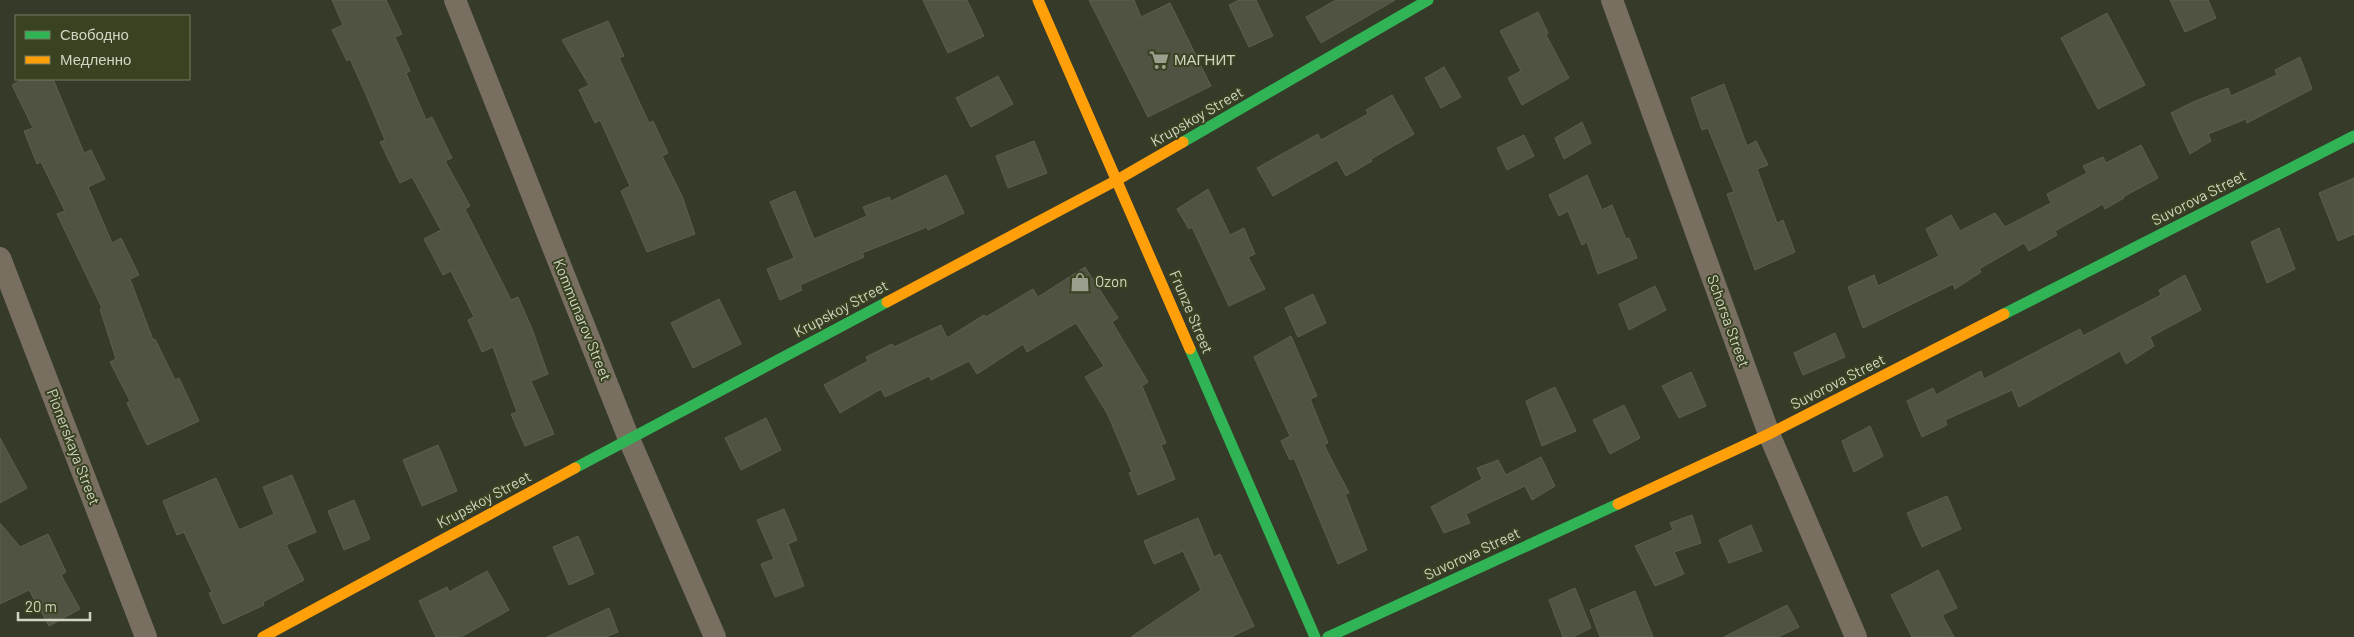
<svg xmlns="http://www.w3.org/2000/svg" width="2354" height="637" font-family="Barlow,sans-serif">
<rect width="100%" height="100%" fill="#363a29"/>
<path fill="#505242" stroke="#5d5e4f" d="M332,0H386L402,34L395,37L410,71L406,73L426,120L432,117L452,158L445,161L470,206L465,209L511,300L518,297L532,329L548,374L531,381L554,434L525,446L511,414L517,412L493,347L482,352L468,320L474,317L451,271L443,275L424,239L441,230L412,177L400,183L380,142L385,140L367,97L350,59L347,61L332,30L343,25Z
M923,0H967L984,36L948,53Z
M1089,0H1134L1141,17L1170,3L1211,86L1148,117Z
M1239,0H1256L1273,36L1249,47L1229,5Z
M1336,0H1395L1321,43L1306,17Z
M2170,0H2208L2216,18L2185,32Z
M1538,12L1548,33L1546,35L1569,78L1522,105L1508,78L1521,71L1500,31Z
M2107,13L2145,85L2098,109L2061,38Z
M608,21L624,56L619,58L649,123L653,121L668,153L662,156L682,196L695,234L647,252L621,191L630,186L600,120L595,123L579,90L589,85L562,40Z
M2300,57L2312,89L2247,123L2246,119L2208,134L2211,141L2190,154L2171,113L2193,102L2228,88L2231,96L2277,75L2275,70Z
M1444,67L1461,97L1441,108L1425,78Z
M998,76L1013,104L971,127L956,98Z
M24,79H53L84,153L91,150L105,179L88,187L112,243L121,238L139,275L130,279L153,340L155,339L175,380L179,378L199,421L147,445L127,403L130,401L110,362L116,359L100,309L102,308L57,214L65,211L41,162L37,164L24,131L33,128L12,85Z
M1724,84L1747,146L1756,141L1768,165L1757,169L1777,223L1783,220L1795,252L1755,270L1727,194L1734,192L1708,128L1702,130L1691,98Z
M1392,95L1414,134L1371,159L1372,161L1346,176L1337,160L1273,196L1257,168L1318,134L1321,140L1368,114L1366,110Z
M1582,122L1591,143L1564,159L1555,138Z
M1524,135L1534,156L1507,170L1497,148Z
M1034,141L1047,173L1008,188L996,156Z
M2141,145L2158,178L2123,197L2124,198L2105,209L2103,204L2055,231L2057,235L2029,251L2024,243L1979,269L1981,272L1955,289L1953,284L1863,328L1848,287L1874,275L1878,286L1939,256L1926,229L1951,215L1960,231L1995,213L2005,227L2051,203L2047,194L2087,173L2083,166L2103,157L2106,163Z
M946,175L964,213L928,230L927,227L862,253L864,257L800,285L802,290L780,300L767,269L794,258L770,202L795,191L814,239L867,216L863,207L889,197L891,201Z
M1587,175L1602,210L1612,205L1626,239L1629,238L1637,258L1598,274L1587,242L1582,245L1568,211L1559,216L1549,195Z
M2354,178V234L2338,241L2319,193Z
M1208,189L1230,235L1244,228L1255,254L1248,257L1265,289L1229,306L1192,227L1189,229L1177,209Z
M2279,228L2295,269L2267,283L2251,242Z
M1085,267L1118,318L1112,322L1148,382L1142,386L1166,443L1161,445L1175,479L1138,495L1129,473L1132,472L1108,415L1085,377L1104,366L1076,323L1027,352L1023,344L977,374L969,361L931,380L929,376L885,397L881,389L840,413L824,385L868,361L866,357L892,344L894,347L941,325L947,338L984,315L986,317L1033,289L1038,297Z
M2185,275L2201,310L2150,337L2154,346L2126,364L2120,351L2019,407L2012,390L1945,420L1947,425L1922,437L1907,401L1933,388L1936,395L1981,371L1984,379L2080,329L2083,336L2161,295L2159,290Z
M1655,286L1666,310L1629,330L1619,304Z
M1313,294L1326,323L1298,337L1285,308Z
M719,299L741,344L693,368L671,323Z
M1835,333L1845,357L1803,375L1794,353Z
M1291,336L1317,396L1310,399L1328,443L1324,445L1349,493L1345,494L1367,550L1338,564L1294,458L1290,460L1281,441L1290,436L1254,357Z
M1691,372L1706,406L1679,418L1662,386Z
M1555,387L1576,431L1542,446L1526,401Z
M1624,405L1640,438L1610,454L1593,420Z
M766,418L781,450L741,470L725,438Z
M1870,426L1883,456L1854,472L1842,441Z
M0,438L27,488L0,503Z
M438,445L457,491L422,506L403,460Z
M1541,457L1555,486L1532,500L1525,486L1466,514L1470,523L1444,533L1431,507L1482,479L1477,468L1498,460L1506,475Z
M292,475L316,532L286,545L304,580L263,602L264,605L223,624L209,593L212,592L184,532L177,535L163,501L216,478L239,530L274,514L263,487Z
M1947,496L1961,529L1922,547L1907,513Z
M354,500L370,539L344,550L328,511Z
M784,509L797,540L788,544L804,586L775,597L761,564L774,559L757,520Z
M1692,515L1701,543L1674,552L1684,574L1655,586L1635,546L1673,530L1670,523Z
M1198,518L1214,557L1220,554L1254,626L1231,637H1131L1201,590L1183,551L1154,564L1144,541Z
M0,523L20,547L48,534L66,572L61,575L80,609L49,626L29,590L0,604Z
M1751,525L1762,551L1729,563L1719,540Z
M578,536L594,574L569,585L553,547Z
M1938,570L1957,608L1942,615L1954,637H1912L1891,595Z
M487,571L509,610L461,637H436L419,601L447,587L449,592Z
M1575,588L1591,628L1573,637H1563L1549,600Z
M1635,591L1653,637H1600L1590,610Z
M1787,605L1799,627L1778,637H1724Z
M609,608L618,632L606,637H547Z"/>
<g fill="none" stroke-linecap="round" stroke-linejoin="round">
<path stroke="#786f60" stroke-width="22" d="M455,0L629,439L715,637
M1612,0L1769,434L1856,637
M0,258L146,637"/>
<path stroke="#30b455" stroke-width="11" d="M1183,142L1428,0
M2004,314L2354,136
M1190,349L1315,637
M575,468L887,302
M1328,637L1618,504"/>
<path stroke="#ff9f0a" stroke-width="11" d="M1038,0L1190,349
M887,302L1117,180L1183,142
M1618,504L1769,434L2004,314
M263,637L575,468"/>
</g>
<defs>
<symbol id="supermarket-bare" viewBox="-9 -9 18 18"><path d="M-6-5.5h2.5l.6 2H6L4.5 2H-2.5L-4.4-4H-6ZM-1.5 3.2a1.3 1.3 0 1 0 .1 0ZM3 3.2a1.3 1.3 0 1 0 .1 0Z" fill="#9a9f8d" stroke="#394221" stroke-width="2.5" paint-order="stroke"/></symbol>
<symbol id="shop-bare" viewBox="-9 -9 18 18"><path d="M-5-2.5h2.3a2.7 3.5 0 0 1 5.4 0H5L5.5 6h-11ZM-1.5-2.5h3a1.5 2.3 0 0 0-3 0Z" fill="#9a9f8d" stroke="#394221" stroke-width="2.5" paint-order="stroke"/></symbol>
</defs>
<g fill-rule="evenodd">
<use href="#supermarket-bare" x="1145" y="46" width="28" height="28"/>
<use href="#shop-bare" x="1066" y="268" width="28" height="28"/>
</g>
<g text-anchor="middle" stroke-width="4" stroke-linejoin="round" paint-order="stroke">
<g font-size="15" fill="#d0d6c3" stroke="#394221" text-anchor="start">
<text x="1174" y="65">МАГНИТ</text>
<text x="1095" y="287">Ozon</text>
</g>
<g font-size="15" fill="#d0d6c3" stroke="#394221">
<text transform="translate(1197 117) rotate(-30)" y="5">Krupskoy Street</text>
<text transform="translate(2199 198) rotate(-27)" y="5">Suvorova Street</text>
<text transform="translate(841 309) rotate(-28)" y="5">Krupskoy Street</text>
<text transform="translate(1191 312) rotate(67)" y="5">Frunze Street</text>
<text transform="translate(582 320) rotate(68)" y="5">Kommunarov Street</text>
<text transform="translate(1728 321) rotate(70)" y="5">Schorsa Street</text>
<text transform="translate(1838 382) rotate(-27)" y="5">Suvorova Street</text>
<text transform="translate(73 447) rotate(69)" y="5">Pionerskaya Street</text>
<text transform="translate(484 500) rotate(-28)" y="5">Krupskoy Street</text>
<text transform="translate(1472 554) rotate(-25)" y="5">Suvorova Street</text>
</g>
</g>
<rect x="15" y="15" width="175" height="65" fill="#394221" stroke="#757d62"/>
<rect x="25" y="31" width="25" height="8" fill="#30b455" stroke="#757d62"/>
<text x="60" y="40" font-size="15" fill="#d0d6c3">Свободно</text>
<rect x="25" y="56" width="25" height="8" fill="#ff9f0a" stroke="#757d62"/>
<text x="60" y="65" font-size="15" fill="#d0d6c3">Медленно</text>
<path d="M18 612v8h72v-8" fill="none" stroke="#d0d6c3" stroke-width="2.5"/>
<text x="25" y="612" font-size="15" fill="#d0d6c3" stroke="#394221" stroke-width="4" paint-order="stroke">20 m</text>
</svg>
